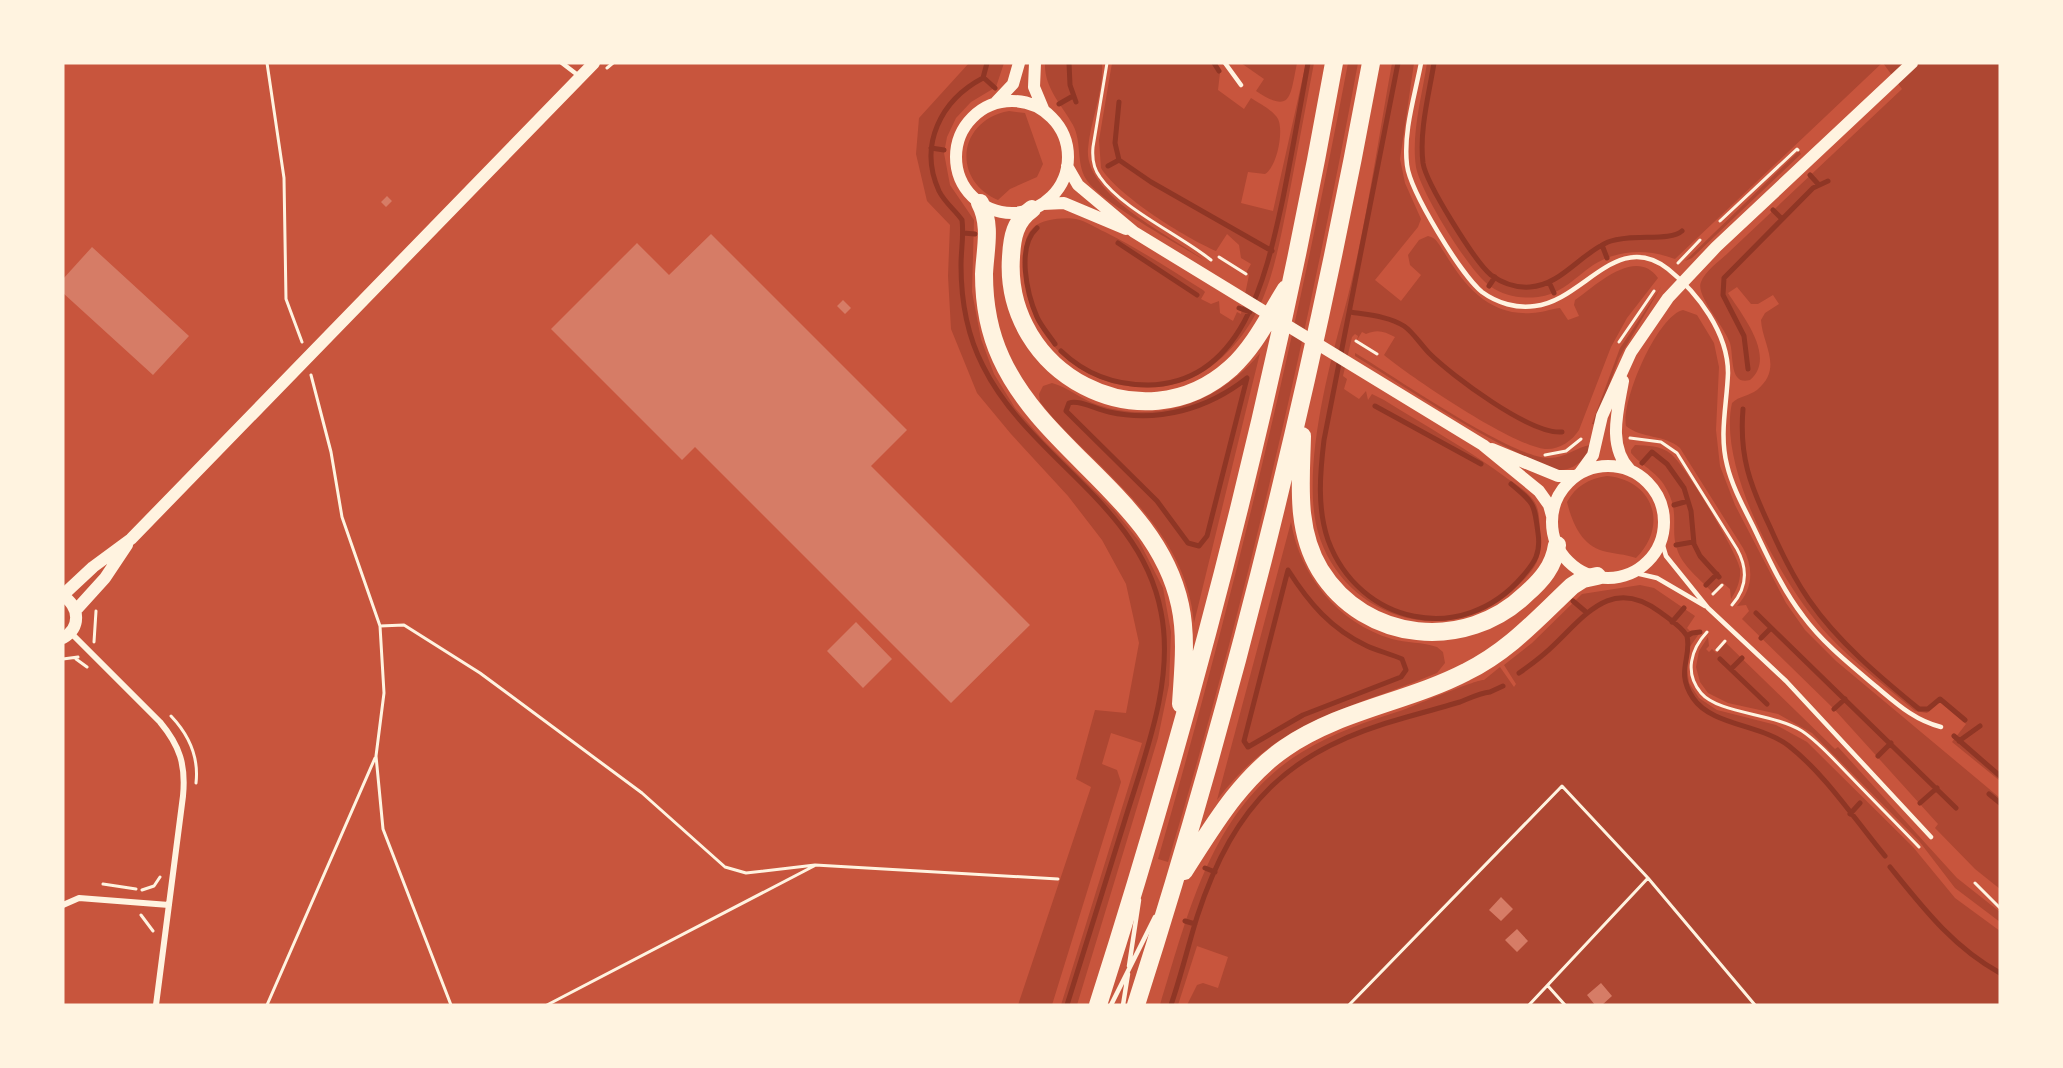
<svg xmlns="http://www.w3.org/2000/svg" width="2063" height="1068" font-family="Figtree,sans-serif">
<rect width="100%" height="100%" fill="#c8553d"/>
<path fill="#ae4732" d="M969,63H1004L996,87L971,102L956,118L947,137L944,153L950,185L974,220L972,292L981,339L994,374L1015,408L1044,441L1114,510L1139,541L1163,588L1171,632L1169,685L1158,738L1077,1005H1061L1142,743L1111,733L1102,764L1117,770L1121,782L1052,1005H1018L1091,787L1076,779L1095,710L1126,713L1139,643L1126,584L1102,540L1068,496L1011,434L977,393L951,329L948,276L950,225L927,201L916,154L919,118Z
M1045,63H1102C1104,92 1090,121 1088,149C1084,195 1171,236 1204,260C1178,244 1100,202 1086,179C1076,163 1082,142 1073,125C1062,105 1044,88 1045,63Z
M1112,63H1217L1220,73L1218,90L1244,109L1251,98C1260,104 1273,110 1278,119C1284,131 1277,167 1265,174L1248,172L1241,203L1273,211L1306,63H1314C1305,111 1296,158 1287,206C1279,245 1272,287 1251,322C1230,356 1199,383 1157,387C1086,393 1024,339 1024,266C1024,254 1023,237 1033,228C1041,219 1065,217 1076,219C1086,221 1096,228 1105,232C1139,249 1171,270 1203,290L1205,292L1201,299L1211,304L1219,301L1220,313L1233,321L1237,312L1241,314L1249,275L1246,273L1251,264L1241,258L1239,245L1227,234L1216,251C1186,238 1118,196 1101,168L1099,140Z
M1241,63H1297C1290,96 1292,115 1256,91L1264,79Z
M1348,63H1358C1308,333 1247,599 1168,862L1158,859C1234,597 1297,332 1348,63Z
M1392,63H1414L1400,159L1405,183L1421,219L1418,227L1375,280L1401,301L1421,275L1410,265L1408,255L1419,240L1428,236C1437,238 1439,245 1444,252C1464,285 1488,316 1532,313C1541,313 1550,309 1560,308L1568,320L1579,316L1574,305L1575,300C1595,286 1636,246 1658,278L1627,318L1611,347L1579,430C1572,441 1559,450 1545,449C1511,445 1412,378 1384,355L1395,337C1384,331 1377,329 1366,334L1362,332L1357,340L1358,336L1355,334L1352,337L1343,376L1347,379L1344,389L1359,399L1366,391L1368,400L1372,394L1384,400C1426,426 1469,450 1508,479C1517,485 1528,492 1534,501C1540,510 1539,520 1540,531C1543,558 1536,569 1516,587C1485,616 1441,629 1400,616C1357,603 1325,567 1316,524C1304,465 1327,373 1343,315C1365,234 1377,146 1392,63Z
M1427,63H1882L1675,259C1644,247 1611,250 1585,271C1570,283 1557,295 1538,297C1521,299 1504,296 1490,286C1470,273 1420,191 1416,167C1411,134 1422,96 1427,63Z
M1883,63H2000V781L1952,742L1966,724L1939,701L1927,713L1915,711C1886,686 1854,663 1828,635C1784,588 1717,469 1732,403C1739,396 1749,396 1757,390C1784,368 1762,344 1761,320L1765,313L1779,304L1773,295L1758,304H1751L1737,287L1728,293C1742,315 1777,357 1750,380C1729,386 1734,356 1730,343C1725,327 1695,295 1701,282C1705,271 1721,260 1729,252L1902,89Z
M1009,111L1025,113L1043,164L1037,177L1010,189L998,200C951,180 958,120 1009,111Z
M1799,151L1801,154L1692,258L1685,261Z
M1661,287L1619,358L1595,424H1592L1620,348Z
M1683,310L1697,315L1714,343L1719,367L1716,430L1720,466L1735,505L1786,603L1805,630L1836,661L2000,798V889L1975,869L1935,828L1938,824L1834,709L1742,619L1749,611L1746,605L1737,606C1753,589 1754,568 1743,548L1680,448C1664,434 1642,439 1626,426C1621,401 1657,316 1683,310Z
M1260,353L1194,623C1186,532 1111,480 1053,418L1040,402L1039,394L1043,386L1052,383C1068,387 1082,400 1098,405C1159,425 1221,401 1260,353Z
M1355,353C1392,375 1512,458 1548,458C1564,459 1576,447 1591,445C1587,458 1576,469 1561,470C1548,470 1534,461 1522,455C1464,427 1410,390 1355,356Z
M1635,445C1648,446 1660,445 1671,454C1685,465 1737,552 1740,569C1741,580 1737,590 1731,599L1730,589L1723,583L1713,593C1701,580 1682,566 1677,549C1670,530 1680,514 1667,490C1659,473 1643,467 1631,453V450Z
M1607,476C1653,480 1669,525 1636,558C1625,554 1614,554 1603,551C1581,545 1572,522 1567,502C1576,486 1588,479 1607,476Z
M1291,522C1300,576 1338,623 1392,639C1406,643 1423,642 1437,647L1443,652L1445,663L1437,673C1349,710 1279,718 1217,800Z
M1640,585L1654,588L1695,616L1687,628L1691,632L1701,631L1689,648L1686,660L1689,683L1699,698L1717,710L1776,725L1807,742L1913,847L1955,898L2000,931V1005H1187L1197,985L1203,983L1218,988L1228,957L1197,946L1178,1005H1160C1189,911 1212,807 1302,752C1333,733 1368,721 1403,710C1416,705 1477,679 1484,680L1500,667L1514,687L1516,684L1504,665L1532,643L1582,594Z
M1708,637L1709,646L1706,649L1709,652L1712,649L1716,653L1726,643L1835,749L1838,747L1957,878L2000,912V922L1955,888L1919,841L1812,733L1778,714L1728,703L1708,693L1700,682L1696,667L1699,651Z"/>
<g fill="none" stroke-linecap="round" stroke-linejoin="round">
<path stroke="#8f3625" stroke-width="5" d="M987,63L983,78C941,100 918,145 939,191C945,203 955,210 962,220C964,235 961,250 961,265C961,300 967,335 983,366C1029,459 1141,504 1161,612C1175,682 1144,757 1124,823C1105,884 1086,945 1067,1005
M1069,63L1070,85L1076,102
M1214,63L1219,71
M1398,63L1324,440C1320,473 1317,508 1328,540C1359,624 1462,647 1522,577C1535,562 1541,553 1538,533C1534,503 1535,504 1511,484
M1434,63C1429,94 1419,131 1423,163C1426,183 1475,262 1491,275C1502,283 1516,288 1530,287C1561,285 1580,254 1608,242C1631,233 1670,242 1682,231
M984,78L995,88
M1119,102L1115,143L1119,160L1151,182L1272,251
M1059,104L1073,96
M931,148L944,150
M1108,166L1119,160
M1810,175L1819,185
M1773,210L1781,218
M1037,228C1016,247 1027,294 1037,317C1041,326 1049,335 1055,344
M963,233L975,234
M1118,243L1197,295
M1602,245L1607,258
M1549,282L1554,293
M1489,286L1495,277
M1239,308L1250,312
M1350,312C1368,315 1388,316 1404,326C1413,332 1421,345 1429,353C1452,376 1531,435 1562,432
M1061,351C1085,374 1114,385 1148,385C1245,384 1267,271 1283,198C1292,153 1300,108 1308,63
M1748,369L1744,336L1723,295L1724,278L1813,188L1828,181
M1247,378L1207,536L1199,546L1188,543L1157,501L1066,411L1069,403C1079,399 1097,410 1109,412C1158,423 1208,409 1247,378Z
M1375,406L1481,464
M1743,409C1739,456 1750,485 1770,527C1781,552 1793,577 1809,600C1838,642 1880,677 1919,709H1928L1940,699L1965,720
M1642,463L1652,452L1667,464L1684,488L1691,511L1694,544L1700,556L1719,577
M1674,505L1688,501
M1676,545L1693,542
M1288,570C1309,603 1331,629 1367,646C1378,651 1391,654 1402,659L1406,670L1401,677L1303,715L1248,747L1244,741Z
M1706,585L1717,574
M1573,601L1586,612
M1756,613L1956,808
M1672,622L1684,608
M1687,636L1692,633L1700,632
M1761,638L1771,628
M1720,659L1767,704
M1731,669L1742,658
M1519,673C1532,664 1544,655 1555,644C1587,613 1613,577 1660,612C1669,619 1681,626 1687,636C1692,659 1675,671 1693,698C1712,726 1761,724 1789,746C1826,775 1855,820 1885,856
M1834,709L1845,699
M1954,736L2000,776
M1959,741L1980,726
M1878,756L1891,743
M1989,794L2000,803
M1920,803L1937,788
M1850,814L1860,803
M1890,867C1923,908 1953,947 2000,973
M1205,868L1215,872
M1185,921L1195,924
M1171,1005C1181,976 1188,946 1197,917C1235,801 1290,749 1407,717C1425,712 1443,707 1460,702C1470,698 1480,693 1490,692L1503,686"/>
</g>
<path fill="#d67c66" d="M387,196L392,201L386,207L381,202Z
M711,234L907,430L871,466L1030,625L951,703L695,447L682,460L551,329L637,243L669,275Z
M92,247L189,336L153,375L63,293V279Z
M843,300L851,308L845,314L837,306Z
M856,622L892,659L863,688L827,651Z
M1501,897L1513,909L1501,921L1489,910Z
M1517,929L1528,941L1517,952L1505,940Z
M1601,983L1612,996L1602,1005H1595L1587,995Z"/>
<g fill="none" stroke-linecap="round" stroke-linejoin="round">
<path stroke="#fff3e0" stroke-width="3" d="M267,63L284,178L286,299L302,342
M1107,63L1093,147C1092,158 1093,168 1100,177C1122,209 1180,235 1211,260
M607,68L613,63
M1720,221L1797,149L1798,150
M1219,257L1246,274
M1678,263L1700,240
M1356,341L1377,354
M1619,342L1654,291
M311,375L331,452L342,517L380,626L384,693L376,756L383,829L451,1005
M1630,438L1661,442L1677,453L1737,549C1748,569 1747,588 1732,605
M1545,455L1566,451L1581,439
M1713,594L1722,585
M380,626L404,625L480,673L642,793L725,867L746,873L815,865L1058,879
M1707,632C1691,649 1684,673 1701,693C1719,714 1773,713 1802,731C1820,743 1834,760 1849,775C1872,799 1896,823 1919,847
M94,642L96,611
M1717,650L1725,641
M63,659L78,657
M76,659L87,667
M171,716C189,735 199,757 196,783
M1975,883L2000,908
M103,884L136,889
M142,890L154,886L160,877
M141,915L153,931
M1548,986L1565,1005
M267,1005L375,758
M547,1005L814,866
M1349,1005L1562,786L1648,878L1755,1005
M1529,1005L1648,878"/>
<path stroke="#fff3e0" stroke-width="4.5" d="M562,63L579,76
M1225,63L1241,85
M1421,63C1415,95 1403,132 1407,165C1410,191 1461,275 1482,292C1497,303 1517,309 1535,306C1583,301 1617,229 1668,269C1698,293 1728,333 1728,373C1727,404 1719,434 1727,465C1732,486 1743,506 1753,526C1768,557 1782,589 1803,616C1822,642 1848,663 1873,684C1895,702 1913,720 1941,727
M1661,539L1666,556L1708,608L1786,681L1931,837
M1631,572L1657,578L1705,606
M1129,966L1139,900
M1111,1005L1155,917
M1123,1005L1128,974"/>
<path stroke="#fff3e0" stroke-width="6" d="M71,633L160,722C180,746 186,765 183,796L156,1005
M63,905L79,898L169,905"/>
<path stroke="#fff3e0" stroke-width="12" d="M1035,63L1034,87L1044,111
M956 157a56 56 0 1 1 112 0a56 56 0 1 1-112 0Z
M996,102L1013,84L1019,63
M1067,166L1078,185L1134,232L1483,445L1539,491L1549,505L1552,516
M1043,204L1064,203L1126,229
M1623,381C1618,410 1607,446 1630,470
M1492,449L1558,476H1575
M1552 522a56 56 0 1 1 112 0a56 56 0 1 1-112 0Z
M1580,473L1593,455L1602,416L1631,352L1668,298L1716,247L1912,63
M63,595L93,567L131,539L594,63
M63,596C80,607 81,628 63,638
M76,610L105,578L127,545"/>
<path stroke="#fff3e0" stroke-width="18" d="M980,203C992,225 985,250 984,274C984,302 989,332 1001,358C1044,453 1157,499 1180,605C1187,637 1183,671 1181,704
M1032,209C1015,221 1012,237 1011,257C1003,373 1142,448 1231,368C1255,346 1269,316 1286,289
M1302,436C1301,481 1295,529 1320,570C1365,643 1466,652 1526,594C1542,580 1554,566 1557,545
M1184,871C1213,826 1240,779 1285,748C1340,710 1408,702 1466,672C1509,651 1538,618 1572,586L1583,579L1597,576
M1098,1005C1197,696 1277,383 1334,63
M1136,1005C1235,696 1312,382 1371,63"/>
</g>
<rect width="2063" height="1068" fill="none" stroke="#fff3e0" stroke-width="129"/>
</svg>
